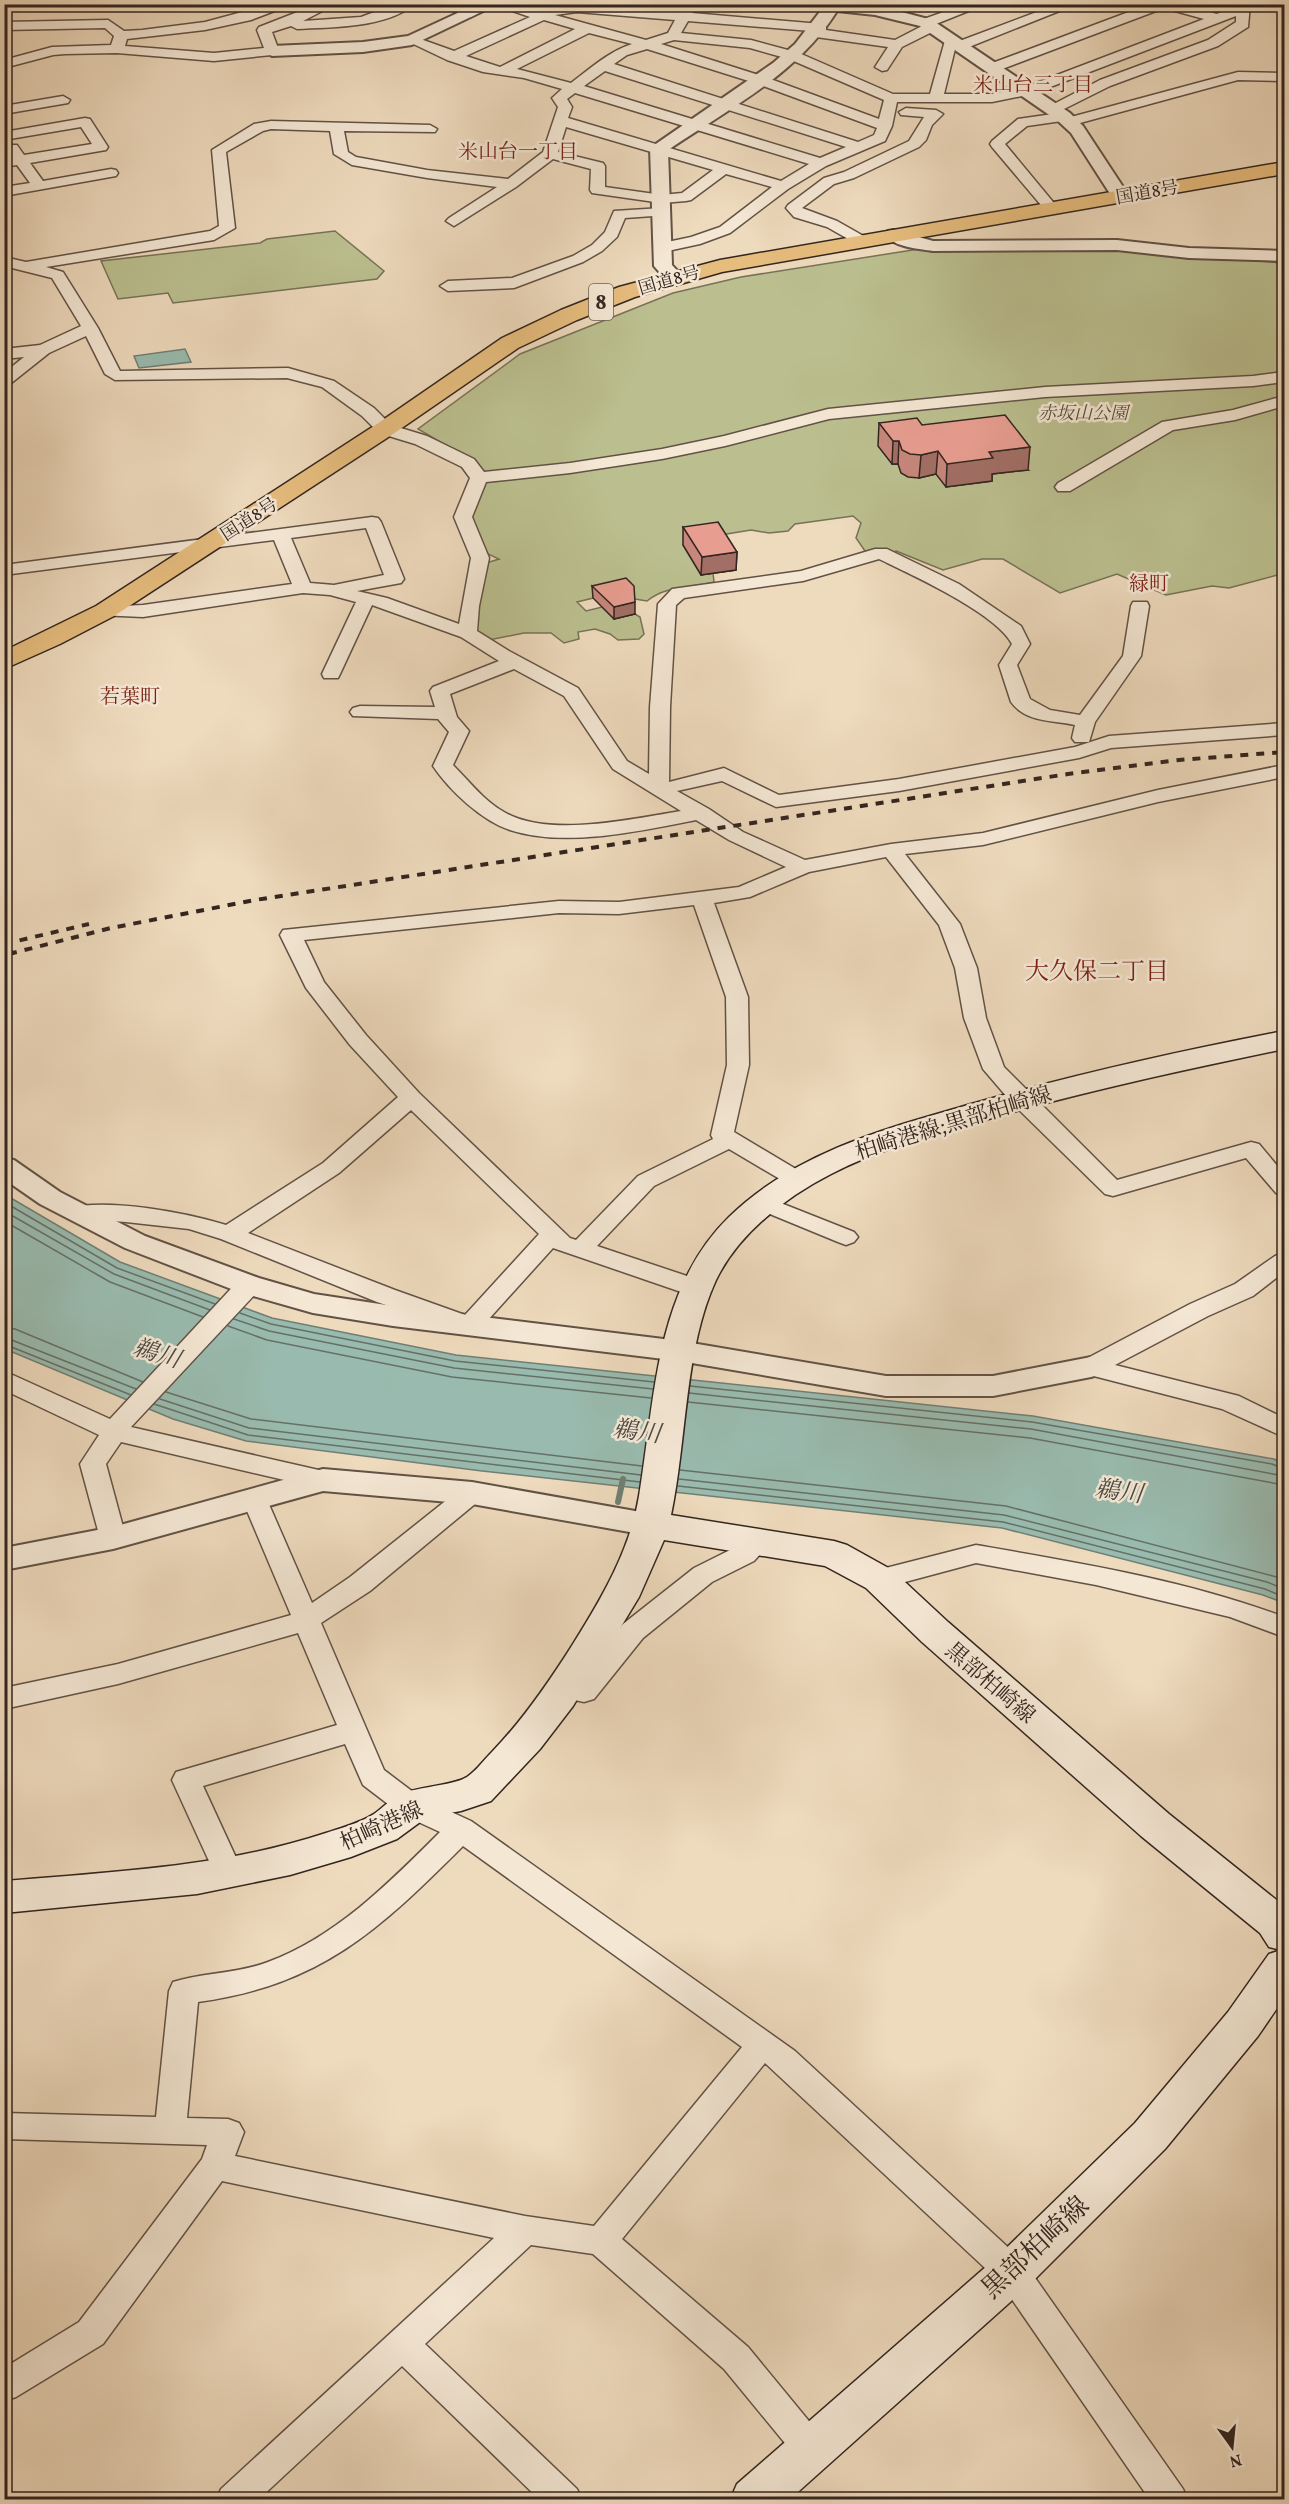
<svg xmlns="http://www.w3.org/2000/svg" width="1289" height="2504" font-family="Vollkorn,'Noto Serif JP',serif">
<rect width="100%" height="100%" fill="#eedabd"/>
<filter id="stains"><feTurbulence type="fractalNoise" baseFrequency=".00333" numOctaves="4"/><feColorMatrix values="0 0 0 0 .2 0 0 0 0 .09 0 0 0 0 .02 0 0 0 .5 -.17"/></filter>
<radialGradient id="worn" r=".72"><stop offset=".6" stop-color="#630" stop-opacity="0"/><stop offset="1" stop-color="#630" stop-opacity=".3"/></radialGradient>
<path fill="#bbbf8f" stroke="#777257" stroke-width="1.5" d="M335,231L384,271L377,279L173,303L168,293L118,299L101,261L260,243L267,239Z
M1063,248L1101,249L1284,263V570L1281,574L1229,588L1212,586L1166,595L1117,574L1060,593L1003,559H982L943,570L896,551L894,553L865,551L856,538L861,523L853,516L795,524L788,531L769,533L751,530L684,541L683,545L701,575L713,573L714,582C692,588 666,585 647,601L635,599L626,590L577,602L586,611L602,607L614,619L635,614L640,617L644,634L639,639L618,640L610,634L595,629L578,632L579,639L564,643L551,633H524L489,640L476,629L470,615L486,563L499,559L488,554L472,525V494L486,483L473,461L418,429L520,354L673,293L741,277L919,249L1021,251Z"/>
<path fill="#99bbaf" stroke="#707f75" stroke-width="1.5" d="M185,349L191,362L139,368L134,356Z
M4,1194L120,1262L272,1318L456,1355L1033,1416L1274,1459L1284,1464V1603L1263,1595L1002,1528L482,1471L246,1441L173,1419L5,1349Z"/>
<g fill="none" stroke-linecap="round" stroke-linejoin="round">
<path stroke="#667067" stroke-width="1.5" d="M4,1202L117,1268L215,1304
M4,1211L114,1274L210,1310
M4,1221L110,1282L203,1317
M240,1313L271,1324L455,1361L654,1382
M234,1319L269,1331L454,1368L653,1389
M228,1326L267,1340L452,1377L651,1398
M4,1327L15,1329L143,1382
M4,1337L136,1389
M4,1344L131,1395
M690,1386L1032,1422L1272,1464L1284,1469
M166,1392L251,1419L642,1466
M689,1393L1031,1429L1284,1476
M160,1399L249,1428L641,1475
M688,1402L1030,1438L1284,1485
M154,1404L248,1435L640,1482
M680,1470L1006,1506L1284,1579
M679,1479L1004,1515L1267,1582L1284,1589
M678,1486L1003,1522L1265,1589L1284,1597"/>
<path stroke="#707f75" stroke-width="6" d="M618,1502L623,1479"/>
<defs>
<path id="minor" d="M272,4H293L251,20L205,30L127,39L125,46L214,53L264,48L257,30L259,27L318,4H336L303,21L361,17L396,4H414C388,28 331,27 297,29L291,26L272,32L279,51L272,55L214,61L117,53L65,54L53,55L4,68V60L52,47L111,45L114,36L105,28L4,30V22L108,20L124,31L142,30L205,22Z
M433,4H455L476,10L478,13L471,17Z
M492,4H515L541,12L558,5L583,4L680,12L684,4H697L692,13L821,24L826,25V30L895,40L922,26L919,23L921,20L966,4H986L936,24L938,27L936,30L902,47L887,70L882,71L875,67L888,47L816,37L811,36V31L688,21L681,33L751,40L799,53L893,94H930L946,37H956L957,42L1058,4H1077L964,49H955L944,94H992L1023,88L1204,19L1164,8L997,71H987L985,68L987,65L1150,4H1180L1217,14L1237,4H1250L1248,27L1218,46L1110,86L1054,114L1064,113L1071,117L1238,72L1284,73V81L1238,80L1069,126L1064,125L1062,121L1027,126L1005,144L1058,208L1051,212L1046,211L992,147L990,144L992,141L1018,119L1053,114L1046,110L1048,107L1100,80L1208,40L1236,22V16L1032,94L992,102H897L892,126L885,141L826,166L788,189L730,233L700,244L663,252L655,247L658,244L691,237L720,227L772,187L726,174L691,200L686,201L662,203L592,193L590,190L591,169L553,159L516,187L454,226L446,221L449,218L497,187L427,178L352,165L334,154L330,131L271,129L263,131L226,152L235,228L214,240L46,267L63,272L98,328L120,371L288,368L334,381L374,408L391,425L427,436L474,459L484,472L570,463L662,449L724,436L828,409L1045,387L1253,376L1284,372V382L1253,386L1045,397L829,419L725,446L662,459L570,473L486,482L472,517L489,558L479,606L477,631L509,651L578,688L627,761L649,774L650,707L658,604L672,589L801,571L875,549H887L959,584L1021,626L1030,644L1017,665L1030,699L1050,710L1080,715L1123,656L1131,606L1133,602H1147L1149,606L1141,656L1095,722L1089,742H1075L1072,738L1075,725C1054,720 1026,723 1011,702L999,665L1012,644C996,613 912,575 879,559L803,581L684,598L676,605L670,707L669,782L724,768L779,795L899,779L1075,747L1109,736L1284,723V735L1111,748L1079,758L899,791L776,807L722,781L677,791L709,809L743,832L805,860L891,844L983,833L1158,790L1284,765V777L1158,802L983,845L905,854L960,924L977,968L986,1018L1004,1067L1117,1180L1251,1142L1259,1144L1284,1174V1195L1276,1193L1246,1158L1113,1196L1105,1194L1013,1104L983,1069L964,1018L955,968L939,925L886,857L809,872L750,897L714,903L748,997L749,1065L734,1132L806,1175L810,1180L806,1185L798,1187L790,1185L729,1149L654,1186L597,1246L705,1282L708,1288L705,1294L696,1296L687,1294L553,1248L478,1331L469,1333L377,1302L221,1239L189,1229L126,1222L70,1218L66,1213L70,1208C108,1198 188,1213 226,1225L323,1163L398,1097L350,1045L306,988L280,935L283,930L559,901L619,902L739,887L786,867L729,840L696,820C640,831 565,848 510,830C482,821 449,790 433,766L449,732L438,719L353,716L350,712L353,708L360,706L435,707L430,691L433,687L499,661L461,637L372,605L340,674L338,678H324L322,674L356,602L330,595L303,593L143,617L98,615L96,611L98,607L143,605L292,584L274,540L4,575V565L372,517L378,518L381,522L404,579L401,583L357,591L387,598L459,624L471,558L454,517L470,478L462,467L415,444L379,433L362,416L322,387L287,378L115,380L105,374L86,336L49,353L10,384L4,386V373L24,357L4,359V349L40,345L81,326L52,278L4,266V257L26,262L210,231L219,226L212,150L254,124L271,121L430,125L437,129L435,132L344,131L348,152L356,157L427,170L508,179L543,152L558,107L552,98L562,89L524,78L483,72L447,60L405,40L412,36L454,51L530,17ZM577,12L675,20L668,33L646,40L555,15ZM544,20L575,29L500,67L466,56ZM589,33L632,44C608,52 591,68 571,83L517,69ZM674,40L750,48L789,59L884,100L879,119L765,77L661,44ZM647,49L755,83L877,128L874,135L858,142L614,64L627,55ZM605,71L846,147L820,158L584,86ZM575,93L809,164L781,181L568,118L572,107L567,99ZM566,127L713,170L682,193L662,195L605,187V166L603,163L558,152ZM366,528L384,575L334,585L310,583L291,538ZM514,669L564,696L613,769L681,811C632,819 548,838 504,812C484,801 469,781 453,765L469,731L457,717L450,694ZM694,905L726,997L727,1065L711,1135L713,1139L638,1176L576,1240L570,1238L419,1093L366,1035L324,982L304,940L559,913L619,914ZM411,1110L539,1234L465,1315L395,1290L248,1233L339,1173Z
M877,4H895L880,13H870L868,10Z
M63,96L70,100L68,103L4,114V106Z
M906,108L936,110L943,114L932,125L926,140L919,147L854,178L834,184L802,208L837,221L867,238L870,241L867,244H857L827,227L794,217L786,208L788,205L824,178L844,172L909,141L924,117L901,115L899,112Z
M85,118L90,119L108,147L106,150L30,163L43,181L111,169L116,170L118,173L116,176L4,196V187L30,183L17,165L4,167V159L11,157L5,148L7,145H17L24,155L92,144L81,127L4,140V132Z
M662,208L669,212L667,215L625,218L617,237L602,251L583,262L514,288L448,291L440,286L448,281L512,278L573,256L592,245L605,232L614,211Z
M1284,396V406L1235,420L1173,430L1070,491H1058L1055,487L1058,483L1162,422L1233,410Z
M763,1196L854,1232L858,1237L854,1242L846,1245L838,1242L755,1208L751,1203L755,1198Z
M1284,1253V1272L1253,1296L1208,1316L1115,1365L1239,1396L1284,1418V1437L1222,1409L1082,1373L1079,1367L1082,1361L1190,1304L1235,1284L1275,1256Z
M249,1277L258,1279L261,1285L258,1291L131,1427L323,1471L332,1474L336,1480L332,1486L323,1489L121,1442L106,1464L126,1538L122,1545L113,1547L104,1545L100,1538L80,1464L99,1435L4,1390V1371L110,1419L240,1279Z
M472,1484L481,1487L485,1493L481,1499L370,1591L321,1623L384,1770L421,1798L471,1821L795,2051L1024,2262L1183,2489L1188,2500H1150L1000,2282L765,2063L622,2239L748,2347L822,2437L827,2448L822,2459L810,2464L798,2459L724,2369L593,2254L531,2245L425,2344L577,2489L582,2500H540L402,2366L258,2500H216L221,2489L494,2238L222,2181L103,2344L16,2397L4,2401V2368L79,2322L202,2159L207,2145L4,2139V2113L156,2117L169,1991L173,1982C204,1972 237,1974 268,1962C336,1937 390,1882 440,1832L401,1814L363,1785L345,1744L203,1786L244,1875L239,1883L229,1887L219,1883L172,1780L176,1772L337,1725L298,1633L118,1684L4,1709V1688L118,1664L291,1615L242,1499L246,1493L255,1490L264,1493L312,1603L350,1577L463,1487ZM463,1846L742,2047L594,2226L525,2216L235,2156L244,2132L239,2123L228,2119L187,2118L198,2002C321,1985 379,1930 463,1846Z
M759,1532L768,1534L772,1541L754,1561L712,1582L643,1638L594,1699L584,1702L555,1696L551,1689L555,1682L565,1679L577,1681L623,1624L694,1568L736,1547L750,1534Z
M976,1545C1080,1563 1186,1580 1284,1617V1637L1230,1617L1096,1585L976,1563L879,1589L870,1586L866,1579L870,1572Z"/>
<path id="tertiary" d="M477,4H498L412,45L363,52L272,56L264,51L272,46L363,42L408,36Z
M810,4L875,5L932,20L1070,113L1083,126L1129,196L1126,200H1114L1071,133L1058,121L920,26L875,15L837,11C797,75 728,109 668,150L672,265L684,278L682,282H668L654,266L650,148L773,63L795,44L822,9L811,7Z
M894,230L933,241L1117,240L1189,248L1284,251V261L1189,258L1117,250L933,251C919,249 894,247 885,235L888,231Z
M4,1158L14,1160L60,1192L145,1236L259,1278L314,1294L393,1306L680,1341L886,1376H993L1091,1357L1101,1360L1106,1367L1101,1374L1091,1377L993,1396H886L680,1361L393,1326L313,1313L239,1292L125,1248L40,1204L4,1179Z
M323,1469L472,1482L652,1514L663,1517L668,1525L663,1533L652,1536L472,1504L323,1491L113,1549L4,1570V1548L113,1527Z"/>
<path id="secondary" d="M1284,1031V1049C1184,1070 1084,1091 985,1120C933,1135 879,1149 831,1174C786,1197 739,1233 716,1280C684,1349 687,1441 671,1515L834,1541L847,1545L892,1570L948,1622L1169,1814L1284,1906V1998L1258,2036L1165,2149L1028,2286L789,2500H730L737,2484L996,2258L1135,2123L1228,2012L1269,1954L1281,1950L1269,1947L1260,1933L1141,1836L922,1642L866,1588L825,1566L664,1540L639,1597L573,1706L540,1749L491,1801L461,1811L427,1817L397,1839L351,1857L290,1875L197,1894L4,1913V1881C112,1872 223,1867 326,1833C341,1828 360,1823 374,1814C383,1808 390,1799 401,1794C420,1786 452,1786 467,1777C476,1771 483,1761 491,1753C523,1720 549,1682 573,1644C602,1598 630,1550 639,1496C655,1400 655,1289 729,1217C797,1151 888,1128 975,1103C1077,1074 1180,1051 1284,1031Z"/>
<path id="trunk" d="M1284,162V174L722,272L635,297L577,320L518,348L393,434L114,616L60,644L4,669V651L96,606L377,424L502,338L561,310L619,287L720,260Z"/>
</defs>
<use href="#minor" stroke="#625246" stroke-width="3"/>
<use href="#tertiary" stroke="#625246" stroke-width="4"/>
<use href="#secondary" stroke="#33251f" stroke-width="3"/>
<use href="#trunk" stroke="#33251f" stroke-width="3"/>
<use href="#minor" fill="#f4e7d4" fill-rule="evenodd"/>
<use href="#tertiary" fill="#f4e7d4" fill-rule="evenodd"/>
<use href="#secondary" fill="#f4e7d4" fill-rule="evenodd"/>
<use href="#trunk" fill="#e7bd7e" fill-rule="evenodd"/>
<path stroke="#33251f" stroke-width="4" stroke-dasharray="8 8" stroke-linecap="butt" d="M4,944L89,924
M9,954L111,928L255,900L1068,774L1179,760L1284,752"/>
<path stroke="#33251f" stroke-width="4.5" stroke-dasharray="10 10" stroke-linecap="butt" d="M4,955L14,952"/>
</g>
<path fill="#c7877c" stroke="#33251f" stroke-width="1.5" d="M879,423L922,425L1028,470L992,474V481L946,487L936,474L919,478L908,477L901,473L898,464H892L878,446Z
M683,527L737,552L736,570L701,575L683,545Z
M592,586L635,614L614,619L593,598Z"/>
<path fill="#a26e65" stroke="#33251f" stroke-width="1.5" d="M893,441H899L898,464H892Z
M1030,447L1028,470L992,474V481L946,487L947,464L989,452Z
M938,451L936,474L919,478L921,455Z
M737,552L736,570L701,575L702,557Z
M635,602V614L614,619V607Z"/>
<path fill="#e79d90" stroke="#33251f" stroke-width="1.5" d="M1005,415L1030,447L989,452L993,458L947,464L938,451L921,455L910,454L902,450L899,441H893L879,423L917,418L922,425Z
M718,522L737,552L702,557L683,527Z
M626,578L634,586L635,602L614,607L592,586Z"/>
<g text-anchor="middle" stroke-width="5" stroke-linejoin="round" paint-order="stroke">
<g font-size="18" fill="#33251f" stroke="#f4e7d4">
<text transform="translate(1147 192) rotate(-10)" y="6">国道8号</text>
<text transform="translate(669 280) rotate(-16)" y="6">国道8号</text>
<text transform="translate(249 519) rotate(-33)" y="6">国道8号</text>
</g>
<g font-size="18" font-style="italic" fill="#554c3b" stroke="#f4e7d4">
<text x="1083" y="419">赤坂山公園</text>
</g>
<g font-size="20" fill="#7a1f14" stroke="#f4e7d4">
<text x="1033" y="91">米山台三丁目</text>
<text x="518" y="158">米山台一丁目</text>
<text x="1149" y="590">緑町</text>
<text x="130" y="703">若葉町</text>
</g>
<rect fill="#f4e7d4" stroke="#6d5f55" stroke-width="1.5" x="589" y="284" width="24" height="36" rx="4.5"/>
<g font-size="21" font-weight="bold" fill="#33251f">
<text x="601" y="309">8</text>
</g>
<g font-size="22" fill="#33251f" stroke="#f4e7d4">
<text transform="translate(953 1122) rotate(-17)" y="8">柏崎港線;黒部柏崎線</text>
<text transform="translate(991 1682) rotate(41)" y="8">黒部柏崎線</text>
<text transform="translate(381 1825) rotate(-24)" y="8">柏崎港線</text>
</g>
<g font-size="24" fill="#7a1f14" stroke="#f4e7d4">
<text x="1097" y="979">大久保二丁目</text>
</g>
<g font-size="24" font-style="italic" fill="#4c4a43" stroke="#f4e7d4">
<text transform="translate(157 1353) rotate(17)" y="8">鵜川</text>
<text transform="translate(637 1431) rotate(7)" y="8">鵜川</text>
<text transform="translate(1119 1491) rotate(7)" y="8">鵜川</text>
</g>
<g font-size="27" fill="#33251f" stroke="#f4e7d4">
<text transform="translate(1035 2247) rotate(-43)" y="9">黒部柏崎線</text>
</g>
</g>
<rect width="1289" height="2504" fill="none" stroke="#eedabd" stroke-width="24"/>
<rect x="6" y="6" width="1277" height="2492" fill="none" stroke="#33251f" stroke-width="3"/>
<rect x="12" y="12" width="1265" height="2480" fill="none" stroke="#33251f" stroke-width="1.5"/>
<g transform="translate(1232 2447) rotate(165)" stroke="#f4e7d4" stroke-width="4.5" paint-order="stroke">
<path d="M0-4.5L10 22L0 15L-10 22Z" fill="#33251f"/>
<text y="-9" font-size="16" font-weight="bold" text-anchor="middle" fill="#33251f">N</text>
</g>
<rect width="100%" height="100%" filter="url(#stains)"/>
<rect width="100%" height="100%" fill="url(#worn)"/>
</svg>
